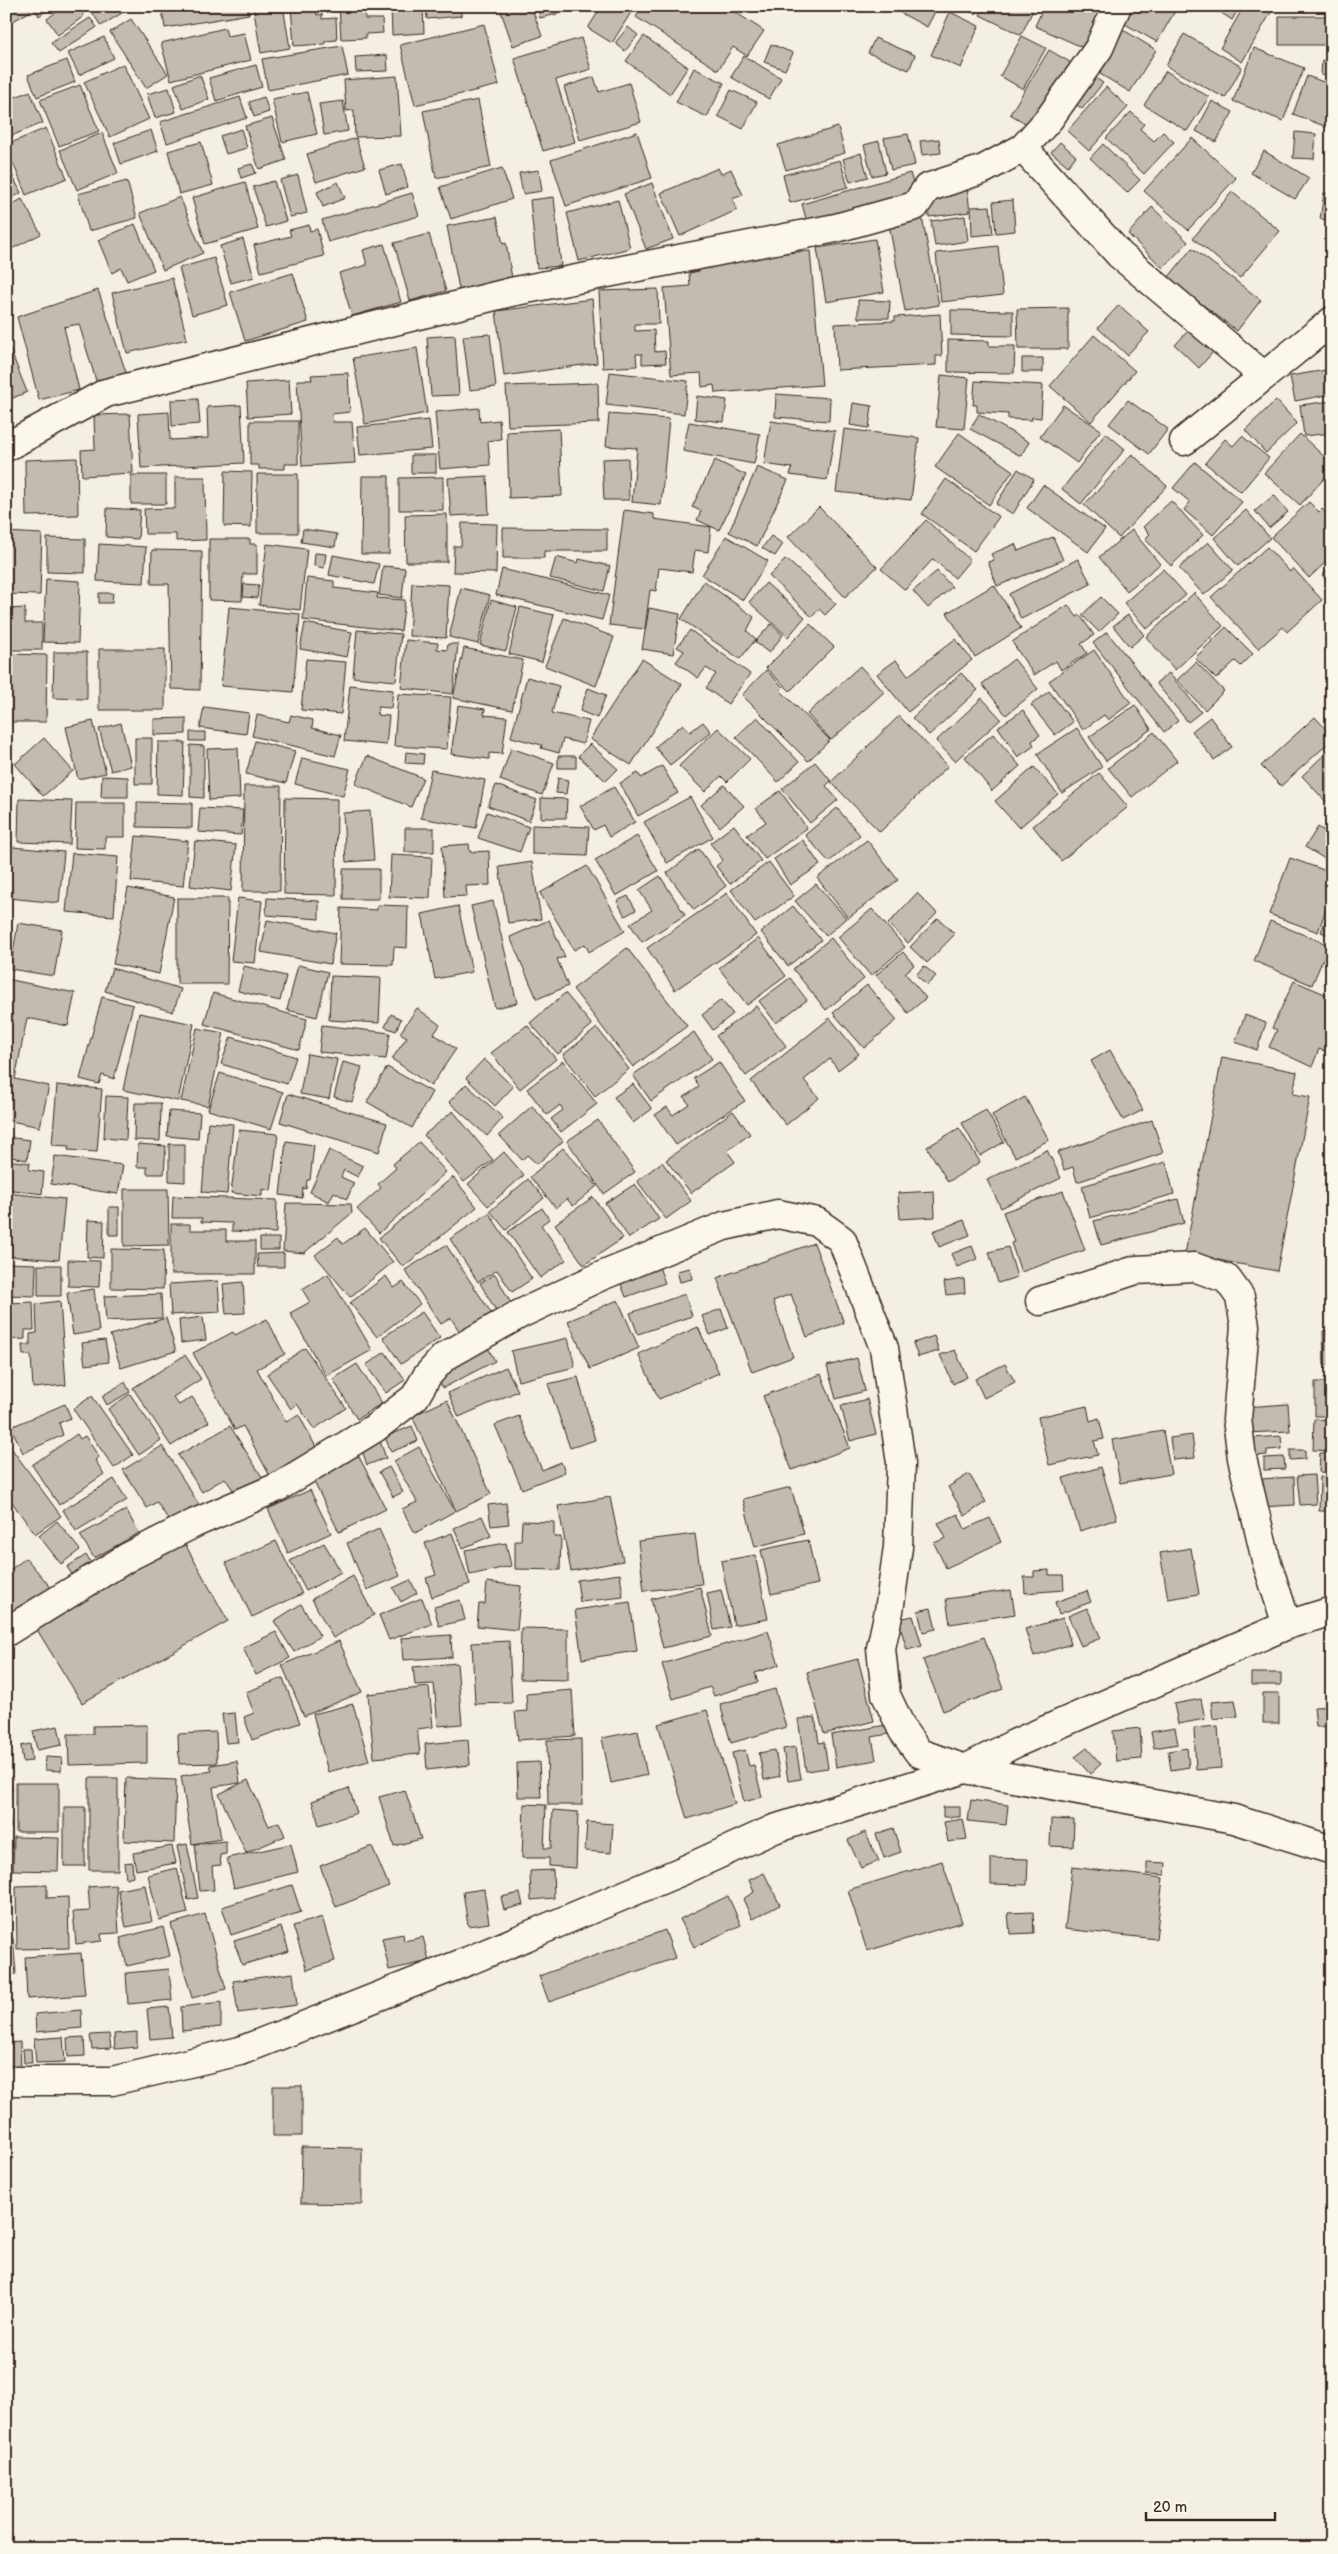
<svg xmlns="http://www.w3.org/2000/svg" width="1338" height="2554" font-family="'Balsamiq Sans',sans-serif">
<rect width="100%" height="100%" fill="#f3efe4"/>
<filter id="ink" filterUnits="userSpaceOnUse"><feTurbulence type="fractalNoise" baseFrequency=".02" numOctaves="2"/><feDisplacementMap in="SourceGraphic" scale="10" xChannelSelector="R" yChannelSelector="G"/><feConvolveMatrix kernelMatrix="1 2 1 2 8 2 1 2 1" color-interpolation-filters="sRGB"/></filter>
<g filter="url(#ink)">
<path fill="#c3bbb0" stroke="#3b2a1e" d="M6,6H28L31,11L6,25Z
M33,6H53L39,16Z
M64,6H77L84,16L58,35L47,19Z
M88,6H122L125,11L101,26Z
M161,6H247L249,14L165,28Z
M253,6H283L290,48L261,53Z
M291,6H308V10L316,9L317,15L322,14V19L336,18L337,40L325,41V44L294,46Z
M339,6H384V10L365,11V19H382L383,33L366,34V38L341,39Z
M391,6H423L424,33L392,35Z
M426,6H461V16L427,19Z
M499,6H531L542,36L513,46Z
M537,6H555L557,14L540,18Z
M602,6H635L612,43L588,28Z
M643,6H726L764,31L747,56L733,47L718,70L636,17Z
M894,6H938L927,27L893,9Z
M955,6H979L976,14Z
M985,6H1035L1021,35L980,15Z
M1044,6H1092L1109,14L1093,52L1035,26Z
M1123,6H1178L1157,42L1116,19Z
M1211,6H1240L1232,20Z
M1244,6H1269L1273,9L1242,62L1220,48Z
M1275,6H1319V9Z
M950,12L979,26L961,68L931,55Z
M1279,16H1332V45H1279Z
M90,18L97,27L59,53L51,43Z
M131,19L168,74L146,88L110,32Z
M484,24L499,85L415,105L400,45Z
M1117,26L1156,50L1130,92L1090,68Z
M628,27L638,35L625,51L615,43Z
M225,28L227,36L244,33L251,60L171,80L161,43Z
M1184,34L1242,67L1225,98L1166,66Z
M644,36L688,67L670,94L626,61Z
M1022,36L1046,48L1023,89L1000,76Z
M104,37L114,58L79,75L68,53Z
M581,38L591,69L556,80L575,142L543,151L514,58Z
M875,38L915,55L909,70L868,53Z
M771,44L793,53L785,70L764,62Z
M342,46L348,75L268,90L262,59Z
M1254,48L1304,68L1283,121L1233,101Z
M1049,50L1075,65L1035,129L1010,114Z
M387,55L388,71L356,72L355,57Z
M744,56L781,78L769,99L731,77Z
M67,60L75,82L37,97L28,75Z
M1322,60L1332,61V77L1321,75Z
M123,64L149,119L110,137L84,82Z
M256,65L262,87L216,101L209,78Z
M694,68L724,83L707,117L676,102Z
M1166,71L1209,97L1187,131L1144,105Z
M1087,72L1103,83L1082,109L1068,98Z
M200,75L209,99L183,109L174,85Z
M397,76L401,136L355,137L354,110L346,111L344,80Z
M1307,76L1332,85V129L1293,114Z
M594,77L599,92L629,83L641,122L580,140L564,87Z
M80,85L99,131L59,146L40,100Z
M1106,87L1128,107L1089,151L1067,131Z
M169,88L176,112L155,118L147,94Z
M731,90L757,102L743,129L718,116Z
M30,91L43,123L6,138V116L9,115L6,101Z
M307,92L317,134L282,142L272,99Z
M240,97L247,118L167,143L160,122Z
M264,97L269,112L254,117L249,102Z
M478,100L491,167L436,178L423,111Z
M343,101L348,131L324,135L319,104Z
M1212,101L1233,112L1216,142L1196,131Z
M1131,112L1144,124L1140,129L1154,141L1163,132L1174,142L1144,174L1106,138Z
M272,118L286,160L259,169L245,126Z
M838,127L845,153L786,170L778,145Z
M46,128L67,178L26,195L6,145Z
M241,129L247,148L226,154L220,136Z
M151,130L158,151L121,164L114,143Z
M637,132L652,178L566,206L551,160Z
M1295,132L1316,134L1314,159L1293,158Z
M102,133L118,173L77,190L60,150Z
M908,134L915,165L891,170L884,138Z
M356,138L365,167L316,182L307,154Z
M1192,138L1236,178L1188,230L1144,191Z
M939,139L941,153L922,155L920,141Z
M879,141L886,173L872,176L864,145Z
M201,142L213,185L179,194L168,151Z
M1060,142L1076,156L1068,166L1051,152Z
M1103,144L1140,180L1127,193L1090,158Z
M1264,151L1309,178L1295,199L1251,173Z
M861,153L868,177L850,182L843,159Z
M840,160L848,187L790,203L783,175Z
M252,164L256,173L241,178L238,168Z
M402,164L408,187L386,194L379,170Z
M502,168L512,199L451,219L440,187Z
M718,168L721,174L731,169L743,195L732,199L737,210L680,236L661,193Z
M539,170L542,191L523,194L519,173Z
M11,172L21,193L6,201V174Z
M910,173L918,199L809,230L802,204Z
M298,175L307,213L290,217L280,180Z
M127,181L137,218L89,231L78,194Z
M274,181L286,221L266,227L253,187Z
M245,182L258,229L205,244L192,198Z
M338,182L345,198L323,207L317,192Z
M652,183L673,239L646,249L624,194Z
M967,187L970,212L929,217L927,192Z
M1232,192L1280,231L1240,278L1193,238Z
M412,193L419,216L328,242L322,220Z
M1324,193L1332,194V220L1320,219Z
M180,197L203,253L163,270L140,213Z
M554,197L561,266L537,268L530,200Z
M22,199L41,234L6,252V208Z
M618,200L630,248L579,261L567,213Z
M1013,200L1015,231L996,233L993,202Z
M990,206L993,234L972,236L971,207Z
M1152,207L1188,242L1163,268L1128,234Z
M921,212L939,305L905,311L888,219Z
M965,216L968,241L935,246L931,221Z
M497,217L503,244L506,243L513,284L460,294L447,226Z
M135,224L154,270L127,281L121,268L112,273L98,240Z
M309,225L310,231L317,229L324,256L261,272L254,245L291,236L289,230Z
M429,234L446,291L410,301L394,243Z
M243,239L254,277L231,283L220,246Z
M875,239L884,292L826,302L817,248Z
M384,244L401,302L352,316L339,273L367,265L363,250Z
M998,246L1003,295L941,302L936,253Z
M1192,248L1261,300L1237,331L1168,278Z
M810,251L822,385L715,393L714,385L702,387L701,373L671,375L664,288L690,286L689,273L699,271V265L709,259Z
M214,258L228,305L192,315L179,268Z
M293,273L308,322L245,341L230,292Z
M172,278L187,339L127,353L112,293Z
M658,289L659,324H635V331L654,330L655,352L665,351L666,363L642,364V354H636L637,366L603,368L599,291Z
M98,290L128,378L97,384L79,324L64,327L79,390L39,400L17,317Z
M592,299L597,363L504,376L496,311Z
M858,300L890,301L889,318H858Z
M1119,305L1149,332L1127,355L1098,328Z
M1068,308V349H1018L1017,309Z
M951,310L1013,311V336L951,335Z
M940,314L942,356H936V365L837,370L835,324L895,321V317Z
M1189,330L1213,352L1199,368L1175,345Z
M490,334L496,387L470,390L463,336Z
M455,335L459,395L431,396L427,337Z
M1094,335L1135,371L1091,422L1050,386Z
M6,339L27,392L6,401Z
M948,340L989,341V346H1015L1014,373L948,372Z
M417,348L427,413L365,424L353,358Z
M1022,358H1043V372H1022Z
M1332,369V394L1295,401L1290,376Z
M610,372L688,381L684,414L606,405Z
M348,373L350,412L332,414L333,422H352L355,463L302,466L297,380H312L311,375Z
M941,375L969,378L964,429L936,427Z
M289,380L291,414L248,417L246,383Z
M975,381L1043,385L1041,418L1032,417V420L1008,419V414L977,412V405H973Z
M598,383L599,423L508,426L506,386Z
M776,394L830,398L829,421L775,417Z
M697,396L727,400L724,422L695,419Z
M198,399L200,424L172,426L171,400Z
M1128,400L1168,429L1149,454L1109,424Z
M1276,400L1297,423L1266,453L1245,430Z
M1332,401V433L1304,436L1300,405Z
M853,403L872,406L869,428L850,425Z
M241,405L244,463L141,468L138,414L169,412L170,440L208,438L207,407Z
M1063,405L1101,430L1077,463L1040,437Z
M479,408L480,422L499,420L501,439L488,441L490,465L440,469L435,412Z
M130,414L133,473L82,476L81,450L95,449L94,415Z
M609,414L669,419L661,505L632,502L637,448L606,446Z
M979,414L1029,442L1021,456L970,429Z
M429,420L432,449L360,455L357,427Z
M250,421H298V464H285V469H259V465H250Z
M771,421L835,431L827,480L790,475L792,468L764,464Z
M689,422L760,434L754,464L683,451Z
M559,429L562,496L509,498L507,432Z
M844,429L919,438L911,500L836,492Z
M959,433L1013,471L989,505L935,467Z
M1106,433L1125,449L1081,504L1062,489Z
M1300,434L1332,464V470L1300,505L1264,473Z
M1242,436L1269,458L1241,492L1205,463L1225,439L1233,446Z
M1132,454L1167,486L1119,538L1084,505Z
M411,455H436V473H411Z
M77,458L78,515L26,516L25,460Z
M628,458L629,500H604L602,459Z
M715,460L746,475L719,530L697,520L701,511L692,507Z
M1195,462L1242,502L1213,535L1184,510L1190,502L1173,488Z
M757,467L788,480L757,546L729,532Z
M1018,469L1034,479L1013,514L996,504Z
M225,471L252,472L251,527L224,526Z
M257,474H298V533H257Z
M131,475H166V504H131Z
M362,476H389V554H361Z
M487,476L489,514L451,516L448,478Z
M175,477H205L206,540L176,541V534H145L144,509L175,508Z
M443,477V510H399V478Z
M946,479L999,517L974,551L922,514Z
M1043,485L1105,529L1088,552L1027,508Z
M1274,495L1288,512L1269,528L1255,511Z
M1171,501L1203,535L1171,566L1145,539L1150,534L1143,527Z
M1309,502L1319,512L1322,509L1332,519V556L1309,578L1271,537Z
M819,507L877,567L845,597L788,537Z
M107,508L140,510L138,539L106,537Z
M624,510L654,514V519L711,527L708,552L695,550L692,572L659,568L656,591L650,590L645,629L609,625Z
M1246,510L1270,538L1238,566L1214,538Z
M447,514V562H406L405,515Z
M926,520L970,560L955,578L933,559L905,590L881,569Z
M462,523L497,524L496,573L453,572L454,546H461Z
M503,528L607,529V551H544V558H503Z
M303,529L337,534L335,547L301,542Z
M1132,530L1160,564L1127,591L1099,557Z
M6,532L42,534L40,595L6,594Z
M726,536L768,561L743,600L702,575Z
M771,536L783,544L775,556L762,548Z
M1053,537L1063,560L997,586L988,562L994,560L991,554L1015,544L1018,551Z
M47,538L85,539V573L47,572Z
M209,539H250V544H257V574H243L242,601L209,600Z
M1208,542L1233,570L1204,595L1179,568Z
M99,544L146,547L144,583L97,581Z
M267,544L307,549L300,610L259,605Z
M1267,547L1290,572L1293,568L1322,600L1287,632L1283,627L1258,649L1211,597Z
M152,550L202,551L200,690L171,689L169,584H151Z
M315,553L326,554L324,568L314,566Z
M333,555L379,564L374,584L329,575Z
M556,557L578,563L579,559L610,566L604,591L550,578Z
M786,559L836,604L825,615L819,609L812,617L769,576Z
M1078,559L1091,584L1021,619L1009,594Z
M383,566L405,568L402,598L379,595Z
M1332,566V586L1322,575Z
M502,569L609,595L602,620L496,595Z
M1163,569L1186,595L1147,629L1124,603Z
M937,571L952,587L928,608L913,591Z
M307,578L334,581V588L378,593L377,598L405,600L401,631L303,620Z
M46,579L80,581L78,643L43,642Z
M704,581L754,617L747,631L756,639L740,659L681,619Z
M412,583L449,585L446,638L409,636Z
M766,583L805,617L788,637L749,602Z
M244,584L259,585L257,598L243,597Z
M994,585L1021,628L975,657L947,613Z
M461,588L490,595L478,644L449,637Z
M99,593H113L112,603H99Z
M1194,593L1223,626L1175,670L1146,637Z
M1101,597L1118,614L1099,632L1082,615Z
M491,600L517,607L506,651L480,645Z
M1068,605L1077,617L1080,615L1094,635L1081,644L1087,653L1061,670L1056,661L1034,675L1012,642Z
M229,607L300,614L293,692L221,686Z
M520,607L554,615L542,662L509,654Z
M25,608V623H42V650H6V609Z
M649,608L680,614L673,654L642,649Z
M1128,615L1144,635L1130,647L1113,626Z
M564,618L614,637L596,686L545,666Z
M305,623L352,632L347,657L300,649Z
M771,624L783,635L769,653L755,642Z
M810,624L834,647L790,691L766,668Z
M1226,627L1253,654L1241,666L1235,661L1216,679L1195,658Z
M357,630L401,634L396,681L353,677Z
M690,630L750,674L728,704L706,688L716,674L706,668L698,678L676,662L684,651L677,647Z
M1107,632L1178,721L1164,732L1093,643Z
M955,639L972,660L908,712L877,674L896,660L908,676Z
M406,640L438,643L437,649L447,650L448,644H458L453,694L401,688Z
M464,648L523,660L512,710L453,698Z
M99,649H165V710H99Z
M1094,650L1131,703L1108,720L1104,715L1083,730L1049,681Z
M54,652H87V699L53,698Z
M6,654L47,655L46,722H6Z
M306,659L346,662L341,714L301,710Z
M642,659L682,684L631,765L590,739Z
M1014,659L1038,689L1006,715L982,684Z
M1196,662L1224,691L1205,710L1177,680Z
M860,666L884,692L831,740L807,714Z
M766,670L783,687L780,690L830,740L808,761L742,695Z
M961,673L978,690L929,735L912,718Z
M1169,673L1201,712L1188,722L1156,683Z
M527,677L559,686L552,713L589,721L583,744L563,739L559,753L541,748L542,745L511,737Z
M350,685L393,690L391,708L378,707L377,715L389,716L386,745L344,741Z
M588,688L606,695L597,718L580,711Z
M1049,691L1073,722L1055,735L1031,705Z
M398,694L451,697L447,749L394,746Z
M982,698L1001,719L955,761L936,741Z
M458,705L485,709L484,715L507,717L502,754L489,753V759L451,754Z
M1135,705L1151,729L1106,761L1089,737Z
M204,707L249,713L246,734L200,728Z
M1023,710L1040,735L1032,741L1034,746L1018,757L998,727Z
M257,715L289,722L291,715L313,720L312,728L341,735L335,756L252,736Z
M899,716L948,766L880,832L831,782Z
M757,717L799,762L778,782L736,737Z
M1210,717L1232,747L1214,760L1192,731Z
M1315,717L1332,736V740L1281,786L1261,766Z
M186,718V734L154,735V719Z
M93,721L106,773L78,779L66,727Z
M703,722L711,732L670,765L655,747L683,724L690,732Z
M121,723L131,766L111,771L99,729Z
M718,728L750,759L727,782L721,776L705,792L679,766Z
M1077,728L1102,767L1062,793L1037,754Z
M190,732H205V741H190Z
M1154,732L1177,761L1132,797L1108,768Z
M993,734L1020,766L992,791L965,757Z
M44,738L73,771L43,796L15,764Z
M135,738H152V784H135Z
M255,741L295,751L286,783L246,774Z
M158,742H185L183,795L157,794Z
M590,744L618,769L606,781L578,756Z
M190,745L204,746V798L190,797Z
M1332,747V806L1331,807L1302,776Z
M238,748L240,798L209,800L207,749Z
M511,748L554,763L542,795L500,780Z
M406,752L424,754L423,764L405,763Z
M367,756L423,778L411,807L355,784Z
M558,756H576V768H558Z
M302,758L350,769L343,796L295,784Z
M815,762L831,781L826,786L838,800L810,823L782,789Z
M662,766L678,793L638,816L620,783L638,773L641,778Z
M1034,767L1058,794L1019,828L995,801Z
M6,768L11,769L10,815H6Z
M431,770L485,780L476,828L421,818Z
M1099,773L1128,807L1061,861L1033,826Z
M102,776L128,777V797H101Z
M558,778L568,780L566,794L556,793Z
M496,785L537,800L529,821L488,806Z
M724,785L744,806L720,827L701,805Z
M244,786H281L280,891H243Z
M614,787L635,822L609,837L603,825L594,830L580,806Z
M780,791L807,828L765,859L747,835L766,822L756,808Z
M690,797L713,837L667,863L644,822Z
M285,798L337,799L336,895L284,894Z
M541,798L567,799L566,818H541Z
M19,799L72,801L70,844L18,842Z
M137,802L192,803V828L137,827Z
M76,803H125V837H105V849L75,848Z
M200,808L243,810L241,835L198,832Z
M837,808L860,835L829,862L805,835Z
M370,811L374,860L346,862L343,813Z
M487,812L529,827L520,852L478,838Z
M1332,819V833L1325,827Z
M532,825L589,827L587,856L532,854Z
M734,825L761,861L730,884L716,866L723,860L710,843Z
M1318,827L1332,836V863L1305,847Z
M405,828H434V852H405Z
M136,836L188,841L183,886L131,881Z
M637,836L658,871L616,896L595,860Z
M803,840L820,865L790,885L774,859Z
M867,840L898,880L848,918L817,878Z
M195,841L236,845L231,891L190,886Z
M469,844L470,852L489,851L490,885L466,886L467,896L445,897L442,846Z
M13,847L64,852L59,903L8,898Z
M699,849L726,886L694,910L667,873Z
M72,853L118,857L114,916L66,912Z
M391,855L432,857L430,898L389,897Z
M1290,858L1332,873V892L1318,932L1269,914Z
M532,862L541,919L508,923L499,867Z
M769,862L794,896L755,923L731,890Z
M587,866L625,931L589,952L585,944L574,950L540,893Z
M343,869H379V899H343Z
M660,876L685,915L642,942L630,924L652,910L639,890Z
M816,884L846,918L826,936L795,901Z
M128,888L174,897L159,974L113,964Z
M727,893L756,935L675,990L647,948Z
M917,893L937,913L908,943L888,924Z
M628,896L636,910L625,916L617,901Z
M177,898H228L227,984H177Z
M238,898L262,901L255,963L231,961Z
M267,898L319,901V919L266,915Z
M493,901L517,1003L495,1008L471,906Z
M1332,903V936L1321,932Z
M377,905L408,906L407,948L394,947L393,965L339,964L341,908L377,910Z
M458,906L472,972L435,979L422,914Z
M793,906L821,940L788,966L761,932Z
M872,909L905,947L871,976L838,937Z
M938,918L955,934L927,963L910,947Z
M267,920L336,933L330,964L261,952Z
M549,920L565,957L557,959L568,986L537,999L510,937Z
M1270,921L1329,945L1312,985L1254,961Z
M18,923L62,930L54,976L10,969Z
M758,938L786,976L747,1005L719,968Z
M831,938L864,979L826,1010L793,969Z
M627,948L687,1026L633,1067L573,989Z
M903,952L914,965L905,973L926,998L908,1013L876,975Z
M298,965L328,972L317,1017L287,1010Z
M244,966L286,976L280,1001L238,991Z
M924,966L936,976L927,985L916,975Z
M112,968L181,989L173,1012L105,991Z
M331,976L381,978L379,1023L329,1020Z
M790,978L807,1000L776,1023L759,1001Z
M6,979L75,993L68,1026L27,1018L15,1079L49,1086L40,1127L6,1120Z
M1294,981L1332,997V1051L1331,1054L1319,1049L1312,1067L1269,1047L1277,1030L1272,1028Z
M867,985L897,1020L864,1048L833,1013Z
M213,993L307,1019L299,1050L204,1024Z
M565,993L592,1025L558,1054L530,1023Z
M102,997L133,1005L114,1079L102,1075L99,1084L80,1079Z
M721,1000L733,1014L713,1030L702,1015Z
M756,1006L786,1046L746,1076L716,1036Z
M417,1008L440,1025L434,1034L456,1049L431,1086L392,1059L407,1037L400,1033Z
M139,1013L194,1024L178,1101L123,1090Z
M391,1014L401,1019L396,1031L385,1027Z
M1245,1015L1266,1023L1257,1050L1235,1042Z
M830,1018L859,1054L838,1070L830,1059L804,1080L819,1098L786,1125L751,1081Z
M322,1025L390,1033L386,1059L319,1052Z
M527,1025L556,1059L520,1089L491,1053Z
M197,1028L224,1033L208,1106L181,1101Z
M597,1028L629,1069L595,1096L563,1055Z
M694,1032L712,1059L651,1101L633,1075Z
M231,1037L296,1057L287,1084L221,1064Z
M1110,1050L1143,1110L1123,1120L1091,1061Z
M307,1054L337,1059L329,1099L300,1094Z
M1222,1057L1297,1072L1293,1094L1310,1097L1277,1271L1185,1254Z
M484,1059L513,1087L495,1106L466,1078Z
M563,1061L597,1104L561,1132L551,1119L563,1110L560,1105L547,1115L527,1089Z
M343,1062L362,1067L352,1102L334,1097Z
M719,1062L745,1101L676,1145L655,1115L667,1107L673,1115L689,1104L684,1097L699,1087L694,1078Z
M387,1067L432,1092L412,1128L367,1102Z
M220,1073L283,1092L271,1129L208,1110Z
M466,1084L503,1118L487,1136L449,1102Z
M633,1084L652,1109L633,1123L614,1097Z
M57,1085L102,1089L97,1152L68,1150L69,1146L52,1145Z
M288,1094L387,1123L379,1152L280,1122Z
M106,1096L128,1097L126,1140L104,1138Z
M1025,1097L1049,1140L1015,1157L992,1115Z
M135,1103H161L160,1141L134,1140Z
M532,1106L563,1141L537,1164L527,1155L522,1160L499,1135Z
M986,1110L1004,1142L980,1156L962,1123Z
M169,1111L200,1113L198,1139L167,1136Z
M453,1111L493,1160L464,1182L424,1135Z
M733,1111L750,1134L727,1151L735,1162L691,1193L666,1160Z
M598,1120L635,1172L604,1194L567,1141Z
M1152,1120L1163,1153L1077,1182L1073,1167L1064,1170L1058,1152Z
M208,1122L233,1124L227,1194L202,1192Z
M959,1128L980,1162L948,1182L927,1147Z
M239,1130L278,1134L271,1191L262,1189V1196L231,1193Z
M6,1137L30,1140L27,1160L6,1156Z
M286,1141L314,1145L310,1180H307L306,1189L303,1188L302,1198L280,1195Z
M419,1142L446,1172L379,1233L357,1209L381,1188L378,1184L396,1168L393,1164Z
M138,1144L166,1146L164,1174H147V1167H137Z
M169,1144H185V1182L169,1181Z
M563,1148L597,1186L573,1206L567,1199L556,1208L530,1177Z
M329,1150L363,1166L358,1177L344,1170L341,1177L354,1183L347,1199L334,1192L329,1202L310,1192Z
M1047,1150L1061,1178L1001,1208L987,1180Z
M504,1152L524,1175L488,1206L468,1184Z
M55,1156L123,1165L118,1194L51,1184Z
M6,1160L30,1163L29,1170L44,1172L42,1194L6,1189Z
M662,1162L691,1201L666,1219L637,1181Z
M1166,1162L1174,1194L1090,1218L1082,1186Z
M453,1177L477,1207L403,1267L379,1238Z
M528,1179L544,1198L506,1230L490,1211Z
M635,1184L659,1219L629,1238L605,1203Z
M124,1189H168L169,1245L124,1246Z
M934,1191L935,1217L900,1219L898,1193Z
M1063,1191L1085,1250L1021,1272L1011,1243L1014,1242L1003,1212Z
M6,1193L65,1199L59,1260L6,1256Z
M173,1196L277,1200L276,1233L232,1231V1223L201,1222L202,1218H172Z
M593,1197L623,1238L584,1265L555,1224Z
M1178,1199L1184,1223L1101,1245L1094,1221Z
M286,1203L351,1204L352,1213L304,1253L283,1251Z
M109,1207H119V1235H109Z
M542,1208L549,1219L541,1225L566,1260L540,1278L508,1232Z
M489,1213L532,1279L512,1292L497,1270L478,1282L450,1239Z
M88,1220L104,1221L103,1258L87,1257Z
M964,1220L970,1235L939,1247L933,1231Z
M171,1224H190V1230H226V1241H255V1274H171Z
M365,1228L393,1262L350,1297L315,1255L338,1237L343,1244Z
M260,1238H279V1250H260Z
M814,1243L844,1323L807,1337L791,1294L773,1301L793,1357L752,1372L717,1278Z
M446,1245L494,1317L463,1337L451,1318L441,1324L405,1270Z
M972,1246L977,1259L957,1267L951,1254Z
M1008,1247L1017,1277L998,1283L989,1252Z
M111,1249L164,1250L163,1289L111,1288Z
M284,1253V1267H258L257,1254Z
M68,1260L100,1261L99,1287L68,1286Z
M6,1263L36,1264L35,1296L6,1295Z
M38,1265H61V1296H38Z
M659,1267L665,1283L626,1297L617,1274Z
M690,1268L692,1279L680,1282L677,1271Z
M328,1274L372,1350L326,1376L290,1313L310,1302L302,1289Z
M495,1274L514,1309L499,1316L480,1283Z
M386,1276L394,1288L403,1282L420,1304L377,1337L350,1303Z
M964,1279L965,1293L946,1295L944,1282Z
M218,1281L220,1312L171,1315L169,1284Z
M243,1282L245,1313L226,1314L223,1284Z
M94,1289L99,1331L73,1335L67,1293Z
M161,1294L162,1318L106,1321L104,1296Z
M685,1294L692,1316L638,1334L630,1313Z
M618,1300L639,1348L590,1369L568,1321Z
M60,1301L66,1385L33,1388L31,1355H23L22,1345H30V1334L37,1333L36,1304Z
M33,1302L34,1330H25V1339L6,1340V1303Z
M721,1309L728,1328L710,1335L702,1316Z
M422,1312L440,1338L401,1364L383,1337Z
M203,1317L206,1340L181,1343L179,1320Z
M166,1318L176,1351L121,1368L110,1335Z
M267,1319L285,1354L257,1369L286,1422L299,1415L319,1453L271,1478L243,1426L235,1430L193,1353L233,1332L235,1335Z
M698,1327L719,1373L659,1399L638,1354Z
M1332,1330V1365H1324L1323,1331Z
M934,1336L939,1351L918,1357L913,1343Z
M568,1338L575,1367L518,1381L511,1351Z
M105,1340L109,1362L85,1365L82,1343Z
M487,1346L495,1361L443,1388L435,1374Z
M305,1348L346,1408L314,1429L297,1404L291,1409L267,1374Z
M955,1350L967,1377L953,1384L940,1355Z
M385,1352L405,1380L386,1393L366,1365Z
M185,1355L201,1379L173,1397L179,1405L192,1397L209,1422L171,1446L133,1388Z
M857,1358L865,1391L836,1399L827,1366Z
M357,1364L382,1403L357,1419L333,1379Z
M1005,1364L1015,1382L984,1398L975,1379Z
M506,1367L518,1391L459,1417L448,1393Z
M1330,1371H1332V1419H1329V1416H1315V1382H1330Z
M821,1374L850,1448L792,1470L763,1396Z
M578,1377L595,1440L570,1448L548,1384Z
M125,1382L130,1392L107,1405L102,1396Z
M130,1394L161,1440L139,1455L108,1409Z
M92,1396L133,1455L114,1468L73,1409Z
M867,1399L876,1434L850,1441L841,1406Z
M447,1400L491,1494L456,1511L412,1416Z
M65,1404L71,1418L59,1423L63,1435L23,1453L11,1427Z
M1288,1404L1290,1431L1247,1433L1245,1407Z
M1087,1406L1090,1421L1099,1418L1104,1439L1094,1441L1098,1455L1049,1465L1038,1417Z
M519,1416L542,1470L561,1462L565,1472L522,1489L495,1425Z
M1314,1419L1332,1420V1451L1313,1450Z
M230,1426L264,1480L235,1493L225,1478L202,1492L178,1455Z
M412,1426L418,1441L391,1452L385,1437Z
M1163,1431L1171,1474L1120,1483L1112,1440Z
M77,1434L80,1439L85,1436L99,1457L95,1460L104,1474L59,1505L32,1465Z
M1192,1435L1195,1458L1173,1460L1170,1438Z
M1281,1436L1282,1449L1267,1450V1455L1254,1456L1253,1438Z
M379,1438L386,1458L367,1465L360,1444Z
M6,1441L61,1516L35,1534L6,1494Z
M162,1446L200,1506L171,1524L157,1502L147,1508L123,1470Z
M419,1447L455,1511L415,1533L402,1509L417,1502L394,1461Z
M1290,1450H1305V1459L1290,1460Z
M357,1453L386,1509L339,1532L311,1476Z
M1320,1453L1332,1454V1473L1319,1472Z
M1284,1457L1285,1469L1264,1470V1458Z
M389,1467L403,1492L393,1497L379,1472Z
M1101,1467L1117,1519L1080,1531L1063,1478Z
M969,1474L986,1502L965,1516L948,1487Z
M1314,1475L1316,1504L1300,1505L1297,1476Z
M1294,1477L1295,1505L1261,1507L1260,1479Z
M1320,1477L1332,1478V1511H1319Z
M114,1479L127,1500L76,1531L63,1510Z
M791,1487L804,1534L755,1547L743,1499Z
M310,1490L331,1533L288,1553L268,1509Z
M610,1497L623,1561L571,1571L558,1506Z
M506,1503L509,1524L491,1526L488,1505Z
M126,1510L139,1533L94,1558L80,1535Z
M958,1514L965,1529L990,1518L1001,1542L946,1568L934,1543L946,1538L938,1523Z
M482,1516L491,1536L463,1548L454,1528Z
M57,1521L80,1550L61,1564L39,1536Z
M522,1521L554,1522V1537H561L560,1570L515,1569V1541H521Z
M379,1529L400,1576L367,1590L347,1543Z
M452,1533L470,1584L432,1597L426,1578L436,1575L425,1543Z
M695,1534L702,1584L644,1591L638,1541Z
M181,1537L228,1621L82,1703L36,1628Z
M808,1540L818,1584L771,1594L761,1550Z
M276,1541L302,1594L252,1617L226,1563Z
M324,1543L341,1572L306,1591L290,1561Z
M506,1543L511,1566L470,1575L465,1550Z
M1191,1548L1199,1594L1168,1599L1160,1553Z
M86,1555L92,1565L73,1576L67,1567Z
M755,1555L768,1619L734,1625L721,1561Z
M26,1558L53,1590L15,1621L6,1610V1573Z
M1049,1570V1575H1063L1064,1590L1025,1593L1024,1577H1034V1571Z
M620,1574L623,1597L580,1602L577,1580Z
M353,1576L374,1615L333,1638L312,1599Z
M410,1580L417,1593L401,1602L393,1588Z
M487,1582L521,1586L517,1630L477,1626L479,1604H485Z
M700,1587L712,1636L663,1648L651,1599Z
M721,1590L730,1627L714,1630L707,1593Z
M1011,1590L1015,1614L950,1624L946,1599Z
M1087,1591L1091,1602L1059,1614L1055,1602Z
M422,1598L432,1624L389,1640L379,1615Z
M460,1600L465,1620L439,1626L434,1607Z
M630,1602L637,1651L582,1659L575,1610Z
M301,1604L320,1636L294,1652L274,1621Z
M931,1608L936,1629L923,1632L918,1611Z
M1087,1608L1101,1638L1081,1646L1068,1616Z
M913,1616L922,1646L907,1650L898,1619Z
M1063,1618L1071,1644L1034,1656L1025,1629Z
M521,1628L568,1629V1680L520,1679Z
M768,1631L779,1665L755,1673L758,1682L714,1696L710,1687L673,1699L662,1664Z
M276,1632L290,1658L256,1675L243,1648Z
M451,1635L452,1657L403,1660L401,1638Z
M984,1637L1003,1689L943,1711L923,1660Z
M339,1641L362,1692L304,1716L282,1665Z
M509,1641L512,1703L475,1704L472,1643Z
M858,1659L874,1721L824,1734L807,1672Z
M457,1663L462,1724L438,1726L434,1684L415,1685L413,1667Z
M1251,1673H1281V1685H1251Z
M283,1678L300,1723L252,1740L244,1717L254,1713L246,1692Z
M429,1687L433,1727L417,1729L420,1754L374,1758L368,1694Z
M775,1689L786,1727L731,1743L720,1704Z
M572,1690L575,1736L518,1740L515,1712L527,1711L526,1694Z
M1263,1693H1279V1723H1263Z
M1201,1699L1205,1719L1178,1724L1174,1704Z
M1235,1700L1238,1716L1213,1719L1211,1702Z
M353,1704L369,1761L328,1772L313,1714Z
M1332,1706V1726L1316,1727L1314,1707Z
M707,1710L735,1804L687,1819L658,1724Z
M235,1713L238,1742L226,1743L222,1714Z
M8,1714L11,1740H6V1715Z
M815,1717L819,1743L824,1742L828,1768L806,1771L798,1719Z
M147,1725V1763L69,1765L68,1734H93V1726Z
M886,1725L888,1734L872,1737L876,1760L836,1767L831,1735Z
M58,1726L62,1745L37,1750L33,1731Z
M1218,1726L1221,1768L1196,1770L1194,1728Z
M1140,1728L1142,1759L1116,1761L1113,1731Z
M1175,1728L1178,1744L1154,1748L1151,1732Z
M638,1731L647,1775L611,1783L602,1738Z
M216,1732L217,1763L179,1764L178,1734Z
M581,1739L582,1805H548L547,1740Z
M468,1740L470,1765L427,1770L425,1744Z
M30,1744L32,1761L23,1762L21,1746Z
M796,1747L801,1779L788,1781L783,1749Z
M1087,1748L1101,1764L1090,1774L1075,1757Z
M1187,1748L1189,1767L1171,1770L1168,1751Z
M745,1750L749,1766L754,1765L762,1797L744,1802L732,1753Z
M775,1750L780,1776L764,1780L759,1753Z
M6,1752L12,1791L6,1792Z
M46,1757L62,1758L61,1771L45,1770Z
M237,1761L240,1783L213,1787L221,1839L192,1844L181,1776L212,1771L210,1765Z
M539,1762L541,1797H518L517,1763Z
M89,1778H118V1870H89Z
M126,1778L176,1780L174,1843L124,1841Z
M248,1780L269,1826L279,1822L285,1836L246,1853L219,1794Z
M16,1783H59V1832H16Z
M349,1788L357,1813L319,1825L312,1801Z
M405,1790L421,1839L394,1846L379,1797Z
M971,1800L1008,1805L1006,1825L968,1821Z
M524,1804L546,1805L544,1848H551L553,1810L578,1812L576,1868L549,1866V1858H522Z
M64,1807H85V1866H64Z
M943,1807H960V1817H943Z
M6,1816H9L11,1828H6Z
M963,1819L967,1839L948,1842L944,1822Z
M1051,1819L1074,1820L1073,1847L1050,1846Z
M587,1822L613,1824L611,1853L585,1851Z
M893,1828L901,1852L884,1858L876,1834Z
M865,1832L879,1861L861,1868L848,1840Z
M14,1837L59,1838L58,1871L13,1870Z
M226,1841V1854L220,1855L221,1865L212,1866L214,1890L200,1891L195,1844Z
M187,1844L198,1898L188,1900L177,1846Z
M291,1844L298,1872L234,1888L227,1858Z
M172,1846L176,1863L136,1870L133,1853Z
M372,1846L389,1886L336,1907L320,1866Z
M991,1858L1028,1859L1027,1885L991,1884Z
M942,1861L962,1922L867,1951L848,1890Z
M132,1862L133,1876L126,1878L124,1863Z
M1147,1862L1166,1863L1165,1875L1147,1874Z
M1072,1867L1163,1878L1156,1939L1065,1929Z
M177,1868L188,1913L159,1920L148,1875Z
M553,1870L554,1898L531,1900L530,1871Z
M764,1873L780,1905L752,1919L743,1899L754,1892L749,1880Z
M47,1885V1898L68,1897L69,1948L17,1949L16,1886Z
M116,1885L119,1933L101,1934L102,1941L76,1944L73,1912L90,1911L88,1887Z
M145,1885L152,1922L126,1927L118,1890Z
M292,1885L301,1912L231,1935L222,1907Z
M484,1889L489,1923L468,1926L463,1892Z
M520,1893L523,1905L504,1910L501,1897Z
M728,1896L741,1925L694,1947L680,1919Z
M1033,1912L1034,1933L1010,1934L1008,1913Z
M205,1914L226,1989L192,1998L171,1924Z
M322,1917L335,1961L307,1970L293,1926Z
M163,1927L170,1956L127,1966L120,1938Z
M281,1927L289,1951L242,1965L234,1941Z
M665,1930L675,1958L549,2002L539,1976Z
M403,1934L404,1941L423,1937L429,1961L389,1970L382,1938Z
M6,1938H13L16,1974L6,1975Z
M81,1953L85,1995L27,1999L25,1957Z
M169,1969L172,2000L128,2004L126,1973Z
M293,1973L297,2005L238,2013L233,1981Z
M6,1983H8V2022H6Z
M221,2002V2027L182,2031L181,2007Z
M169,2007L172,2037L150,2039L147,2009Z
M81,2010L82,2028L36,2032L35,2014Z
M137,2032V2047L115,2049L114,2034Z
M109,2034L111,2048L92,2049L90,2035Z
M63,2037L65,2062L36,2063L34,2039Z
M84,2037L85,2056L68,2057L67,2038Z
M20,2042L21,2068H6V2043Z
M23,2049H31L32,2063H24Z
M273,2086H302V2136H273Z
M302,2147L362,2148V2204L301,2203Z"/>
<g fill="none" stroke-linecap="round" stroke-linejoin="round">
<defs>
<path id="street" d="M1023,148L1120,255L1264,376
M1184,441L1332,321
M6,447L106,393L511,292L836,228L915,206L927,188L984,169L1023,148L1049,119L1099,48L1117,6
M1040,1301L1136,1270L1194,1267L1227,1279L1240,1297L1245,1326L1237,1419L1242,1458L1266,1560L1287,1625
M6,1632L128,1557L195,1523L278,1487L375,1428L415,1397L427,1376L444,1357L520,1314L599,1277L724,1226L778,1214L817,1222L842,1240L884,1348L901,1463L898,1547L889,1611L881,1648L886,1695L903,1731L919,1753L965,1769L1234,1819L1332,1850
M6,2081H112L240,2051L468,1961L682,1871L774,1829L965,1769L1016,1743L1287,1625L1332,1611"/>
</defs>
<use href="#street" stroke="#3b2a1e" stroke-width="31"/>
<use href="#street" stroke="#fbf7ec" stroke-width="28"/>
</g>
</g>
<rect width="1338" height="2554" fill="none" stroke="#fbf7ec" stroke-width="25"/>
<rect x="12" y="12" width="1313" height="2529" fill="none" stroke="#3b2a1e" stroke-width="2" filter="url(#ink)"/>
<path d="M1146 2512v8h129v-8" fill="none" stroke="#3b2a1e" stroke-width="2.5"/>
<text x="1153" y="2512" font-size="15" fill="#3b2a1e" stroke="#fbf7ec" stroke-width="4" paint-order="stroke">20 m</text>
</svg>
